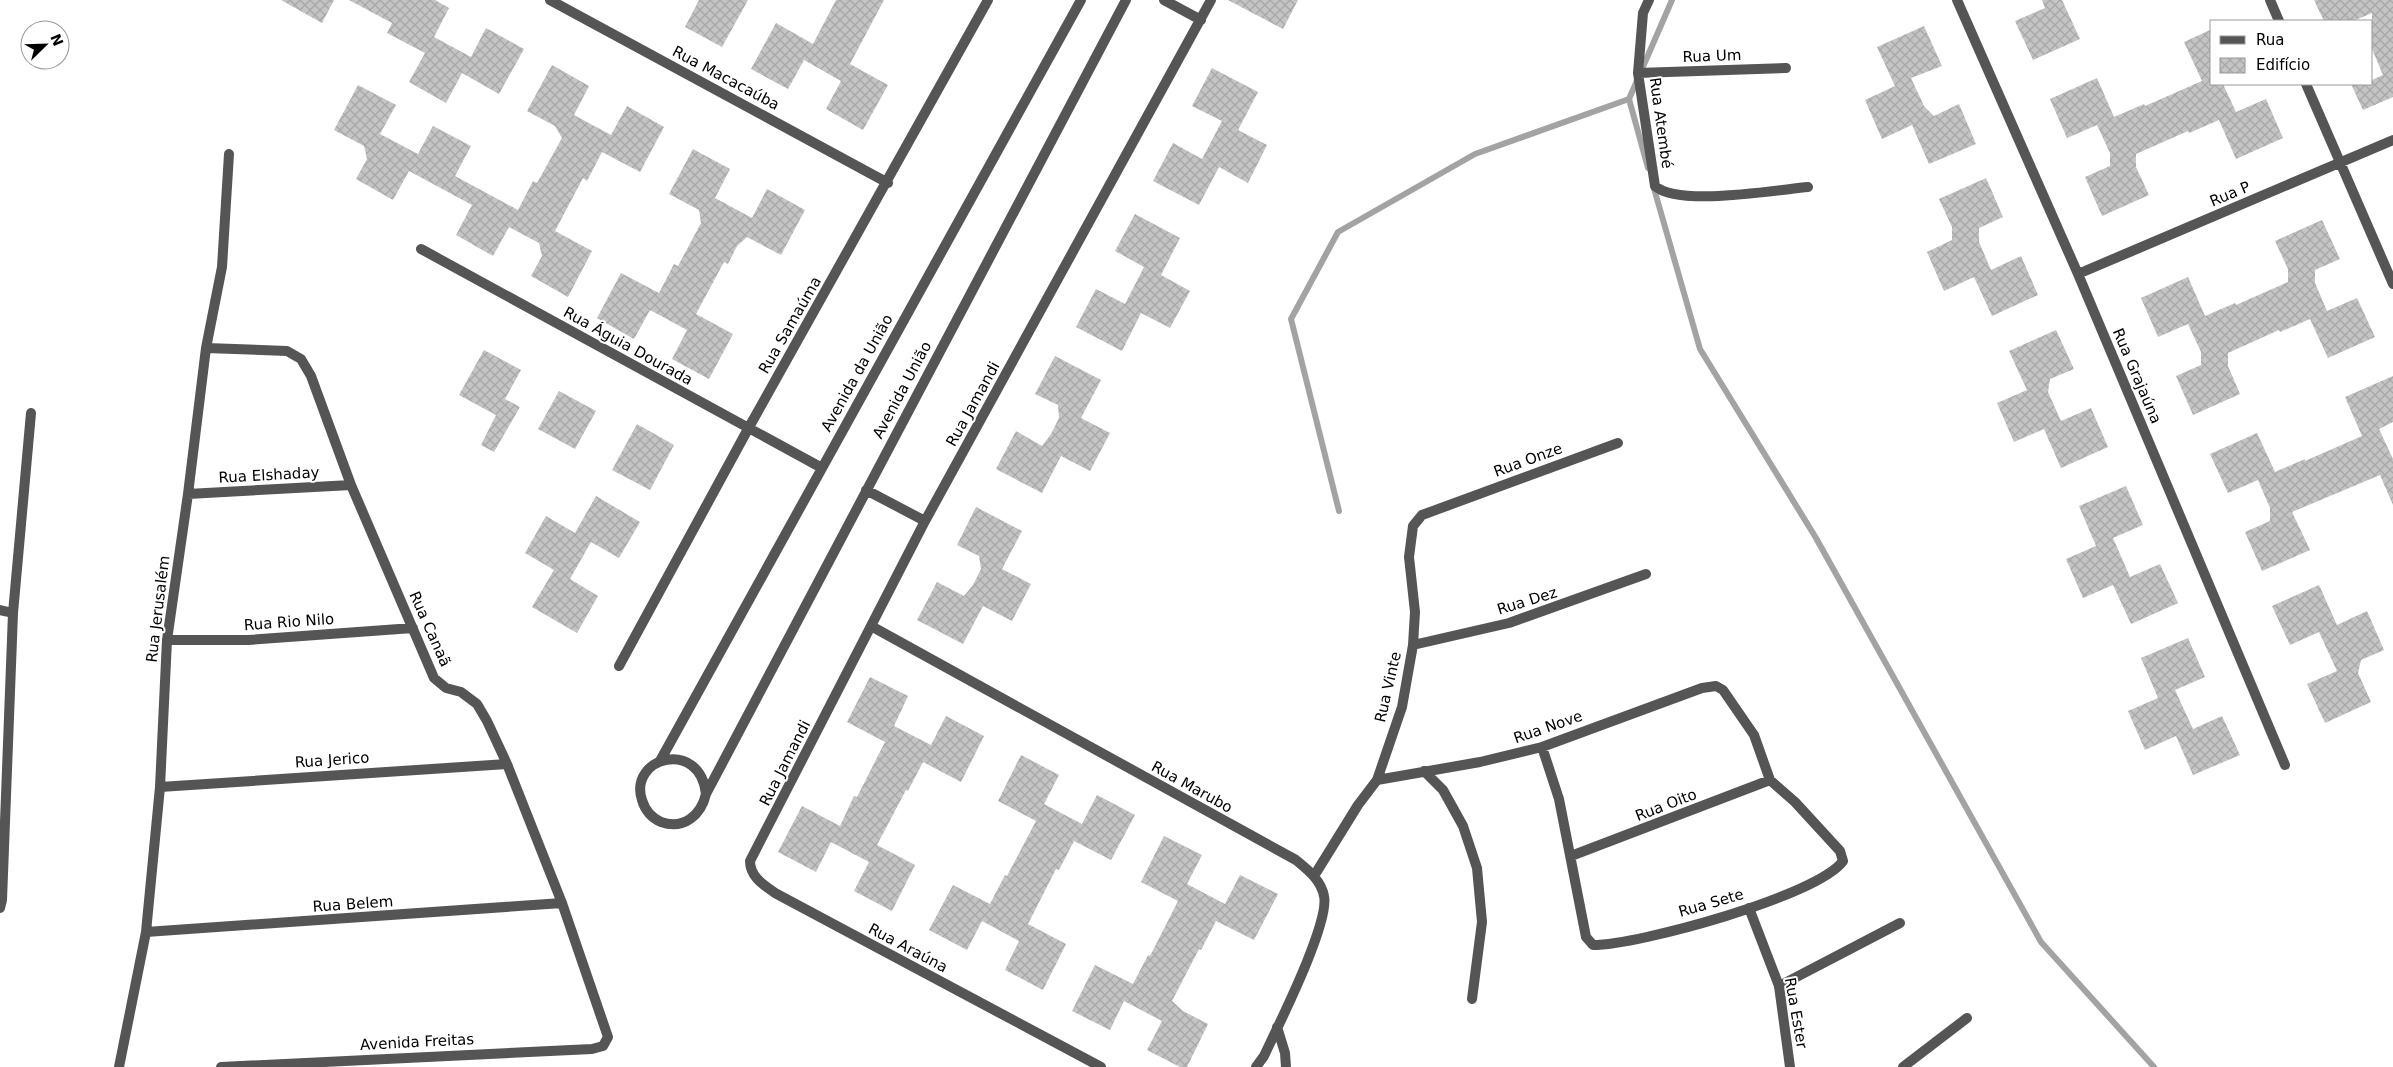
<svg xmlns="http://www.w3.org/2000/svg" width="2393" height="1067" font-family="'DejaVu Sans',sans-serif">
<defs>
<pattern id="building-cross-hatch" width="8" height="8" patternUnits="userSpaceOnUse" patternTransform="scale(1.25)"><rect width="8" height="8" fill="#c4c4c4"/><path d="M0 0l8 8M0 8l8-8" fill="none" stroke="#a7a7a7"/></pattern>
</defs>
<rect width="100%" height="100%" fill="#fff"/>
<g fill="none" stroke-linecap="round" stroke-linejoin="round">
<path stroke="#a3a3a3" stroke-width="6" d="M1629,99L1648,168
M1653,185L1700,349L1816,538L2041,942L2154,1067
M1339,511L1291,319L1338,232L1475,154L1629,99L1672,0"/>
</g>
<path fill="url(#building-cross-hatch)" d="M281,0H334L322,23Z
M349,0H435L449,8L434,37L471,57L486,28L524,49L499,94L462,73L446,103L409,82L425,53L387,33L392,23Z
M699,0H748L722,47L685,27Z
M836,0H884L850,64L888,85L863,130L826,109L841,81L804,60L788,89L751,69L776,23L813,44Z
M1228,0H1298L1283,29Z
M2042,0H2062L2080,39L2033,60L2015,21L2045,8Z
M2314,0H2393V97L2363,110L2351,84H2372V80L2383,75L2372,49V13L2353,21H2324Z
M1924,26L1942,66L1911,78L1924,106L1934,116L1959,104L1976,144L1929,164L1912,125L1882,139L1865,100L1895,86L1877,47Z
M2212,29V84H2223L2236,112L2266,99L2283,138L2236,159L2219,120L2189,133L2188,131L2136,154V167L2149,195L2102,216L2085,177L2110,166V153L2097,125L2067,138L2050,99L2097,78L2114,117L2144,104L2145,106L2202,81L2184,42Z
M552,65L589,86L574,115L611,135L627,106L664,127L640,172L602,152L587,181L583,178L555,231L592,251L568,297L531,276L542,256L539,243L509,227L493,256L456,235L472,205L409,171L393,200L356,179L367,159L364,146L334,130L358,85L396,105L380,134L418,154L433,126L471,146L455,176L518,210L533,181L537,183L562,138L555,126L527,111Z
M1212,68L1258,92L1238,130L1267,145L1248,183L1219,167L1199,205L1153,181L1173,143L1202,159L1222,121L1192,106Z
M693,149L730,169L715,198L752,218L767,189L805,210L781,255L747,237L737,246L728,264L724,262L696,314L733,334L709,379L672,359L687,330L650,310L634,339L597,318L621,273L659,293L674,264L678,266L701,223L699,210L669,194Z
M1986,178L2003,217L1979,228V242L1991,270L2021,256L2038,295L1992,316L1974,277L1944,291L1927,252L1952,240V227L1939,199Z
M1135,214L1180,238L1161,275L1190,291L1170,328L1141,313L1122,351L1076,327L1096,289L1125,304L1144,267L1115,251Z
M2322,220L2340,259L2315,270V283L2327,311L2357,298L2375,337L2328,358L2310,319L2280,332L2279,330L2228,353V366L2240,394L2193,415L2176,376L2201,365V352L2188,324L2158,337L2141,298L2188,277L2205,316L2235,303L2236,305L2288,282V269L2275,241Z
M2056,330L2074,369L2050,379L2048,392L2061,421L2091,408L2108,447L2061,468L2044,429L2014,442L1997,403L2027,390L2009,351Z
M484,350L521,370L505,399L520,407L494,452L481,445L496,415L459,395Z
M1055,356L1101,380L1081,418L1110,433L1090,471L1061,456L1042,493L996,469L1016,431L1042,446L1051,434L1059,418L1058,405L1035,394Z
M2393,376V422L2379,429L2393,459V505L2380,475L2292,512L2310,550L2262,571L2245,532L2270,521V508L2258,480L2228,493L2210,454L2257,433L2275,472L2305,459V461L2362,436L2345,397Z
M559,391L596,411L575,449L538,429Z
M637,424L674,445L650,490L612,470Z
M2126,486L2143,525L2113,538L2130,577L2160,564L2178,603L2131,624L2113,585L2083,598L2066,559L2096,546L2079,506Z
M596,496L640,522L619,558L591,542L570,579L598,596L577,633L532,607L554,570L525,553L546,516L575,533Z
M976,507L1022,531L1002,569L1031,584L1012,621L983,606L963,644L917,620L937,582L964,596L973,585L981,569L979,556L957,545Z
M2319,585L2337,625L2367,611L2384,650L2361,660L2358,673L2371,702L2325,723L2307,684L2337,671L2319,632L2290,645L2272,606Z
M2188,638L2205,677L2175,690L2193,729L2222,716L2240,755L2193,775L2176,736L2145,750L2128,711L2158,698L2141,658Z
M870,677L908,696L894,726L931,745L946,716L984,736L961,782L923,762L908,791L906,790L877,845L915,865L892,911L854,891L869,862L831,842L816,872L778,852L802,806L840,826L854,796L857,797L885,742L847,722Z
M1021,755L1059,775L1044,804L1082,824L1097,795L1135,815L1111,860L1074,841L1059,870L1056,869L1028,924L1066,944L1043,990L1005,970L1019,941L982,921L967,950L929,930L953,885L990,904L1005,875L1007,876L1036,821L998,801Z
M1164,836L1202,855L1187,884L1225,904L1240,875L1278,894L1254,940L1216,921L1201,950L1199,949L1172,1001L1183,1011L1208,1024L1187,1067H1180L1147,1050L1162,1021L1124,1001L1110,1030L1072,1011L1095,965L1133,984L1148,955L1150,956L1178,901L1141,882Z"/>
<g fill="none" stroke-linecap="round" stroke-linejoin="round">
<path stroke="#555" stroke-width="10" d="M1779,986L1900,923
M1903,1067L1967,1018"/>
<path stroke="#555" stroke-width="10" d="M550,0L888,183
M1164,0L1201,20
M1649,0L1643,13L1638,73L1655,186C1678,207 1776,190 1808,187
M1957,0L2078,274L2285,765
M2270,0L2279,21
M1638,73L1786,68
M2306,84L2393,284
M421,249L822,468
M2078,274L2393,140
M206,348L287,351L301,359L311,376L351,485L434,678L446,688L461,692L477,704L487,721L507,764L562,903L608,1037L603,1046L592,1049L221,1067
M866,490L925,521
M188,494L351,485
M0,610L13,613
M871,626L1296,860C1308,870 1321,880 1324,896C1330,923 1278,1026 1264,1056L1256,1067
M167,640H248L413,628
M1413,645L1509,623L1646,574
M619,666L748,429L988,0
M660,761L1081,0
M1424,771L1443,790L1463,826L1477,868L1482,922L1472,999
M1377,780L1480,762L1542,747L1702,688L1716,686L1723,690L1754,735L1770,780L1795,802L1840,851L1843,861C1818,896 1638,945 1593,945L1586,937L1559,799L1542,747
M160,787L507,764
M706,794C700,738 628,757 642,800C645,810 652,818 661,822C684,830 701,815 706,794L1126,0
M1571,856L1770,780
M1314,876L1358,805L1377,780L1402,707L1413,645L1415,612L1409,557L1413,526L1422,515L1618,443
M0,908L2,900L13,613L31,413
M1749,908L1779,986L1790,1067
M146,932L562,903
M1277,1027L1285,1053L1286,1067
M119,1067L146,932L160,787L167,640L188,494L206,348L222,267L229,154
M1101,1067L775,893C764,885 750,877 750,861L925,521L1211,0"/>
</g>
<g text-anchor="middle" stroke-width="4" stroke-linejoin="round" paint-order="stroke">
<g font-size="15" fill="#000" stroke="#fff">
<text transform="translate(1712 56) rotate(-2)" y="5">Rua Um</text>
<text transform="translate(726 78) rotate(28)" y="5">Rua Macacaúba</text>
<text transform="translate(1661 123) rotate(82)" y="5">Rua Atembé</text>
<text transform="translate(2230 194) rotate(-23)" y="5">Rua P</text>
<text transform="translate(790 325) rotate(-60)" y="5">Rua Samaúma</text>
<text transform="translate(628 346) rotate(29)" y="5">Rua Águia Dourada</text>
<text transform="translate(857 373) rotate(-61)" y="5">Avenida da União</text>
<text transform="translate(2137 376) rotate(67)" y="5">Rua Grajaúna</text>
<text transform="translate(902 390) rotate(-62)" y="5">Avenida União</text>
<text transform="translate(973 404) rotate(-61)" y="5">Rua Jamandi</text>
<text transform="translate(1528 460) rotate(-20)" y="5">Rua Onze</text>
<text transform="translate(269 475) rotate(-3)" y="5">Rua Elshaday</text>
<text transform="translate(1527 601) rotate(-17)" y="5">Rua Dez</text>
<text transform="translate(158 609) rotate(-83)" y="5">Rua Jerusalém</text>
<text transform="translate(289 622) rotate(-4)" y="5">Rua Rio Nilo</text>
<text transform="translate(430 629) rotate(66)" y="5">Rua Canaã</text>
<text transform="translate(1388 687) rotate(-77)" y="5">Rua Vinte</text>
<text transform="translate(1548 727) rotate(-19)" y="5">Rua Nove</text>
<text transform="translate(332 760) rotate(-4)" y="5">Rua Jerico</text>
<text transform="translate(785 763) rotate(-63)" y="5">Rua Jamandi</text>
<text transform="translate(1192 787) rotate(29)" y="5">Rua Marubo</text>
<text transform="translate(1666 805) rotate(-21)" y="5">Rua Oito</text>
<text transform="translate(1711 903) rotate(-16)" y="5">Rua Sete</text>
<text transform="translate(353 904) rotate(-4)" y="5">Rua Belem</text>
<text transform="translate(908 948) rotate(28)" y="5">Rua Araúna</text>
<text transform="translate(1796 1013) rotate(80)" y="5">Rua Ester</text>
<text transform="translate(417 1042) rotate(-3)" y="5">Avenida Freitas</text>
</g>
</g>
<rect x="2210" y="20" width="162" height="65" fill="#ffffff" stroke="#999999"/>
<rect x="2220" y="36" width="25" height="8" fill="#555555" stroke="#999999"/>
<text x="2256" y="45" font-size="15" fill="#000000">Rua</text>
<rect x="2220" y="58" width="25" height="15" fill="url(#building-cross-hatch)" stroke="#999999"/>
<text x="2256" y="70" font-size="15" fill="#000000">Edifício</text>
<g transform="translate(45 45) rotate(67)"><circle r="24" fill="#ffffff" stroke="#999999"/>
<path d="M0-4L9 19L0 12L-9 19Z" fill="#000000"/>
<text y="-8" font-size="14" font-weight="bold" text-anchor="middle" fill="#000000">N</text>
</g>
</svg>
